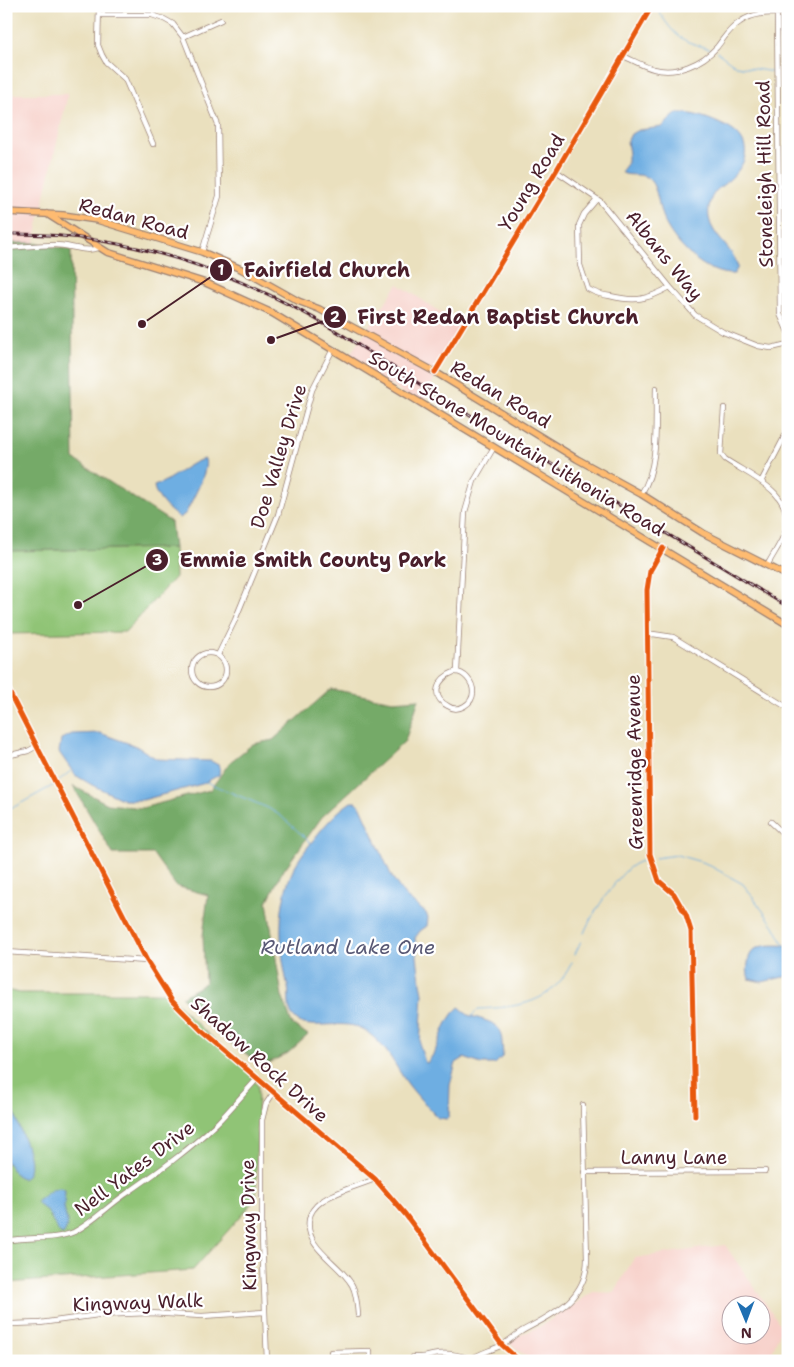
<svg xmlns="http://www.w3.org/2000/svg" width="794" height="1367" font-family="'Shantell Sans',sans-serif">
<rect width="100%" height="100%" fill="#fff"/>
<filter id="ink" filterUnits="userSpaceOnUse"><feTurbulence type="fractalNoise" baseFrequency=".02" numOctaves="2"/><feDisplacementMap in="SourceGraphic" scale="10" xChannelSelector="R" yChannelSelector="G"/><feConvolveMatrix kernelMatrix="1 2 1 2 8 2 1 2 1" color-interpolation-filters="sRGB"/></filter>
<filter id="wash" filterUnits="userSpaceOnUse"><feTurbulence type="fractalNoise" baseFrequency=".0096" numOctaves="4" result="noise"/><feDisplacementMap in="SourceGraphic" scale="20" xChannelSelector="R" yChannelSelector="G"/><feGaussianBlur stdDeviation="1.12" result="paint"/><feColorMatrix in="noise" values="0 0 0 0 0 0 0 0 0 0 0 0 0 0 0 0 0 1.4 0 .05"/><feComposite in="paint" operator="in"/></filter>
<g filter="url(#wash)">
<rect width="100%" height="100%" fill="#eae0be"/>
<path fill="#f7d0c9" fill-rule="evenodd" d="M6,94H68L34,243H6Z
M398,284L461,326L422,404L346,360Z
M725,1245L782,1327L768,1361H532L507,1341L541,1326L593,1292L614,1293L634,1258ZM732,1304H762V1334H732Z"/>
<path fill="#90c476" stroke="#6d7250" d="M174,548L175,577L125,632L6,634V551Z
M6,990L20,993H167L192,1019L243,1066L258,1086L256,1199L193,1270L6,1283Z"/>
<path fill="#74aa67" stroke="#5f6449" d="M6,243H34L71,250L74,459L171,522L174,548L6,551Z
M331,689L393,701L419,699L405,741L322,817L281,874L267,902L282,996L292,1024L308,1035L288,1053L263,1066L220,1035L182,997L205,983L203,936L208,895L176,886L153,854H113L73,786L108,804L142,808L210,790L230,762L253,744L273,740Z"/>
<path fill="#6eaee2" stroke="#5c6686" d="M677,113C692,112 711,119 725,126C752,139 751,161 729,180C724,185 717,188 713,195C709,201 708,211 709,218C712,237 734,248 738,267L734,274C705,276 672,242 662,216C658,205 658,189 650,180C642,171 629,178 621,172L627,164V156L629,153L627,142L631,134L639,130L662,127Z
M205,459C209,472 191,501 186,513L180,518C171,513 155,497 154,486C171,481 190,461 205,459Z
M100,733L136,746L157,759L211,761L220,766L219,775L202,784L143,800H124L92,785L75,775L59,752L61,739L72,734Z
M351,802H357L361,807L392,877L405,896L426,913L428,918L427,926L420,931L415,938L419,973L423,993L420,1046L425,1062L427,1063C442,1046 441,1022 459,1007C463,1009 466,1015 471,1016C502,1025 501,1025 503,1056L495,1064H481L464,1058L456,1063L450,1085L449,1116L447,1119L438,1118L434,1114C426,1105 418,1097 411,1088C394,1067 388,1043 360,1028C341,1019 307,1032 295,1019C286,1011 290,997 288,987C279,949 276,904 294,868C299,858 307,848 314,839C325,825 336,812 351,802Z
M788,945V976L762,982L749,979C747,973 747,969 748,963C750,941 772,946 788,945Z
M6,1095C15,1107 16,1119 21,1132C26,1144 37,1170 23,1179L16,1175L6,1161Z
M60,1188L65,1190C65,1196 64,1202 64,1207C65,1217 71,1225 63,1235L58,1231L48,1212L37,1203V1201L53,1189Z"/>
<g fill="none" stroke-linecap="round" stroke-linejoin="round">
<path stroke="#6eaee2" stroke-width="1" d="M659,12C669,27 677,39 694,44C700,46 705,47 710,49
M717,52L736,66L774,72
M782,72L788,73
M57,782L72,770
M206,782L268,808L281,816L311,843
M6,809L16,806L54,785
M655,858L677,855L705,863L743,884L774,926L784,945
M584,933C590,917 616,878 630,867C635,863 641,861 648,859
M575,954L581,941
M472,1016L478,1009C519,1007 553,1004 572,962"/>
</g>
</g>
<g filter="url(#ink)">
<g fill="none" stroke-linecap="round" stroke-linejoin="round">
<defs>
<path id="minor" d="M99,6L98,45L102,55L106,62L125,79L153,144
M777,13L780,314L788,332
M99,15H152L164,19L173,24L183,37L218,125L219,196L202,252
M6,20L10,6
M183,37L221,20
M623,56C633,60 644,67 654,69C676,75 702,64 717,47C724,38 729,29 740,22C754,12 771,13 788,13
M556,171L600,201L670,287L695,315L723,332L758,346L771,348L788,344
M597,199L584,214L579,225L580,265L588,289C595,293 602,295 610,296C635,302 647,300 670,287
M6,248C22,247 39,245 55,245C70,245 85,253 99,248
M435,372L556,171L652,6
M724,408L721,454L725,459C749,476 794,491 786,530C782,542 774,553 768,564
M762,480L788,430
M641,494C660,466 655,421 656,388
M663,548L650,571L647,590L650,854L659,881L674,894L686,915L691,931L695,1116
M647,636L653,634L673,637L788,708
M192 670a17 17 0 1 1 34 0a17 17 0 1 1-34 0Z
M218,655L235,620L278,515L312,390L333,349
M457,671L465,512L474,481L494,447
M454,672C464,671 473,682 473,692C473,704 458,713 448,706C429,696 438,678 454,672Z
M6,686L147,961L172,1001L201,1030L375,1179L405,1214L502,1345L520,1361
M6,756L28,751L37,746
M771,822L788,838
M6,952L147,961
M584,1172L765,1171
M6,1241C28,1236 53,1241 74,1232C92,1223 107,1207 123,1196C156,1173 188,1151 217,1123C231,1109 244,1093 258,1078
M358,1315C357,1305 357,1294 352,1285C339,1262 305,1249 309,1220C310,1212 315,1206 322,1201C337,1191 358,1186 375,1179
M12,1324L40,1323L98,1315L150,1313L202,1316L265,1312
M331,1352L370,1351V1361
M413,1357C421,1358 426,1357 433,1355C446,1352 457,1354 469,1359
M267,1361L262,1237V1120L266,1104L274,1092
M469,1361C476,1354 490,1351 500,1346C508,1342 514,1336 522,1331C553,1314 587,1299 587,1259L583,1105"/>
<path id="major" d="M6,212L63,215L97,220L202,252L241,269L298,301L319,309L435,372L577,459L641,494L703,533L788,576
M47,214L107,252L206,283L272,313L788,625"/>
</defs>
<use href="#minor" stroke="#9a8074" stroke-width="6"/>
<use href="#major" stroke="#9a8074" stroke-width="8"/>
<use href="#minor" stroke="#fff" stroke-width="4.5"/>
<use href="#major" stroke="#febb71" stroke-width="5.5"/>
<defs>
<path id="rail" d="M6,234C126,232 234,270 336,331C380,358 422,387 467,413C574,477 681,542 788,607"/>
</defs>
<use href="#rail" stroke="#4a1f2b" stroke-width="3"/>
<use href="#rail" stroke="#fff" stroke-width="1" stroke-dasharray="4" stroke-linecap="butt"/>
<defs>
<path id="cycleway" d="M435,372L556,171L652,6
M663,548L650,571L647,590L650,854L659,881L674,894L686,915L691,931L695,1116
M6,686L147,961L172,1001L201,1030L375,1179L405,1214L502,1345L520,1361"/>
</defs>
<use href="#cycleway" stroke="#fff" stroke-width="8"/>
<use href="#cycleway" stroke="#e8590c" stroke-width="5"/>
</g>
</g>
<g text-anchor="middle" stroke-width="4.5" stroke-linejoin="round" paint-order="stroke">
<g font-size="19" fill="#4a1f2b" stroke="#fff">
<text transform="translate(764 174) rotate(-91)" y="7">Stoneleigh Hill Road</text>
<text transform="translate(531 182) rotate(-59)" y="7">Young Road</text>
<text transform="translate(134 218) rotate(15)" y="7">Redan Road</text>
<text transform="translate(665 255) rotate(51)" y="7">Albans Way</text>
<text transform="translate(501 394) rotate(31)" y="7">Redan Road</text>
<text transform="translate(517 443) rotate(31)" y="7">South Stone Mountain Lithonia Road</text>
<text transform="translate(278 456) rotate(-73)" y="7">Doe Valley Drive</text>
<text transform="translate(634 762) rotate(-91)" y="7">Greenridge Avenue</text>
<text transform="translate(260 1059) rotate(42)" y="7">Shadow Rock Drive</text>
<text x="674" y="1164">Lanny Lane</text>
<text transform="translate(134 1168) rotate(-37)" y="7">Nell Yates Drive</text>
<text transform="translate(248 1225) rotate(-91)" y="7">Kingway Drive</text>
<text transform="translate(138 1302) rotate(-2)" y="7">Kingway Walk</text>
</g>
<g font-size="20" font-style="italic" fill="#585874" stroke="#fff">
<text x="348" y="954">Rutland Lake One</text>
</g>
</g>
<path fill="none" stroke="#4a1f2b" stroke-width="2" d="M142 324L221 270M271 340L335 317M78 605L157 560"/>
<g fill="#4a1f2b" stroke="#fff" stroke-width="2">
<circle cx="142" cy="324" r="5"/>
<circle cx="271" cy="340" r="5"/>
<circle cx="78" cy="605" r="5"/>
<circle cx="221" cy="270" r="12"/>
<circle cx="335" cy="317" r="12"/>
<circle cx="157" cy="560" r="12"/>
</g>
<g font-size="15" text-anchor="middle" font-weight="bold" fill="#fff">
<text x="221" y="275">1</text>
<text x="335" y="322">2</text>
<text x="157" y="565">3</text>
</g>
<g font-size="20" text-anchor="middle" font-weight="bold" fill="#4a1f2b" stroke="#fff" stroke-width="4.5" stroke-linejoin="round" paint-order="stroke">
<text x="327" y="277">Fairfield Church</text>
<text x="498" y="324">First Redan Baptist Church</text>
<text x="313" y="567">Emmie Smith County Park</text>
</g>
<rect width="794" height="1367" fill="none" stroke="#fff" stroke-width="25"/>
<g transform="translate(746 1320) rotate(179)"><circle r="24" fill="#ffffff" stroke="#b7a5aa"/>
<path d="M0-4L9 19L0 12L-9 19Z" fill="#1f6fb2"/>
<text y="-8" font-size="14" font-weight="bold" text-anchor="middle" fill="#4a1f2b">N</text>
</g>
</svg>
